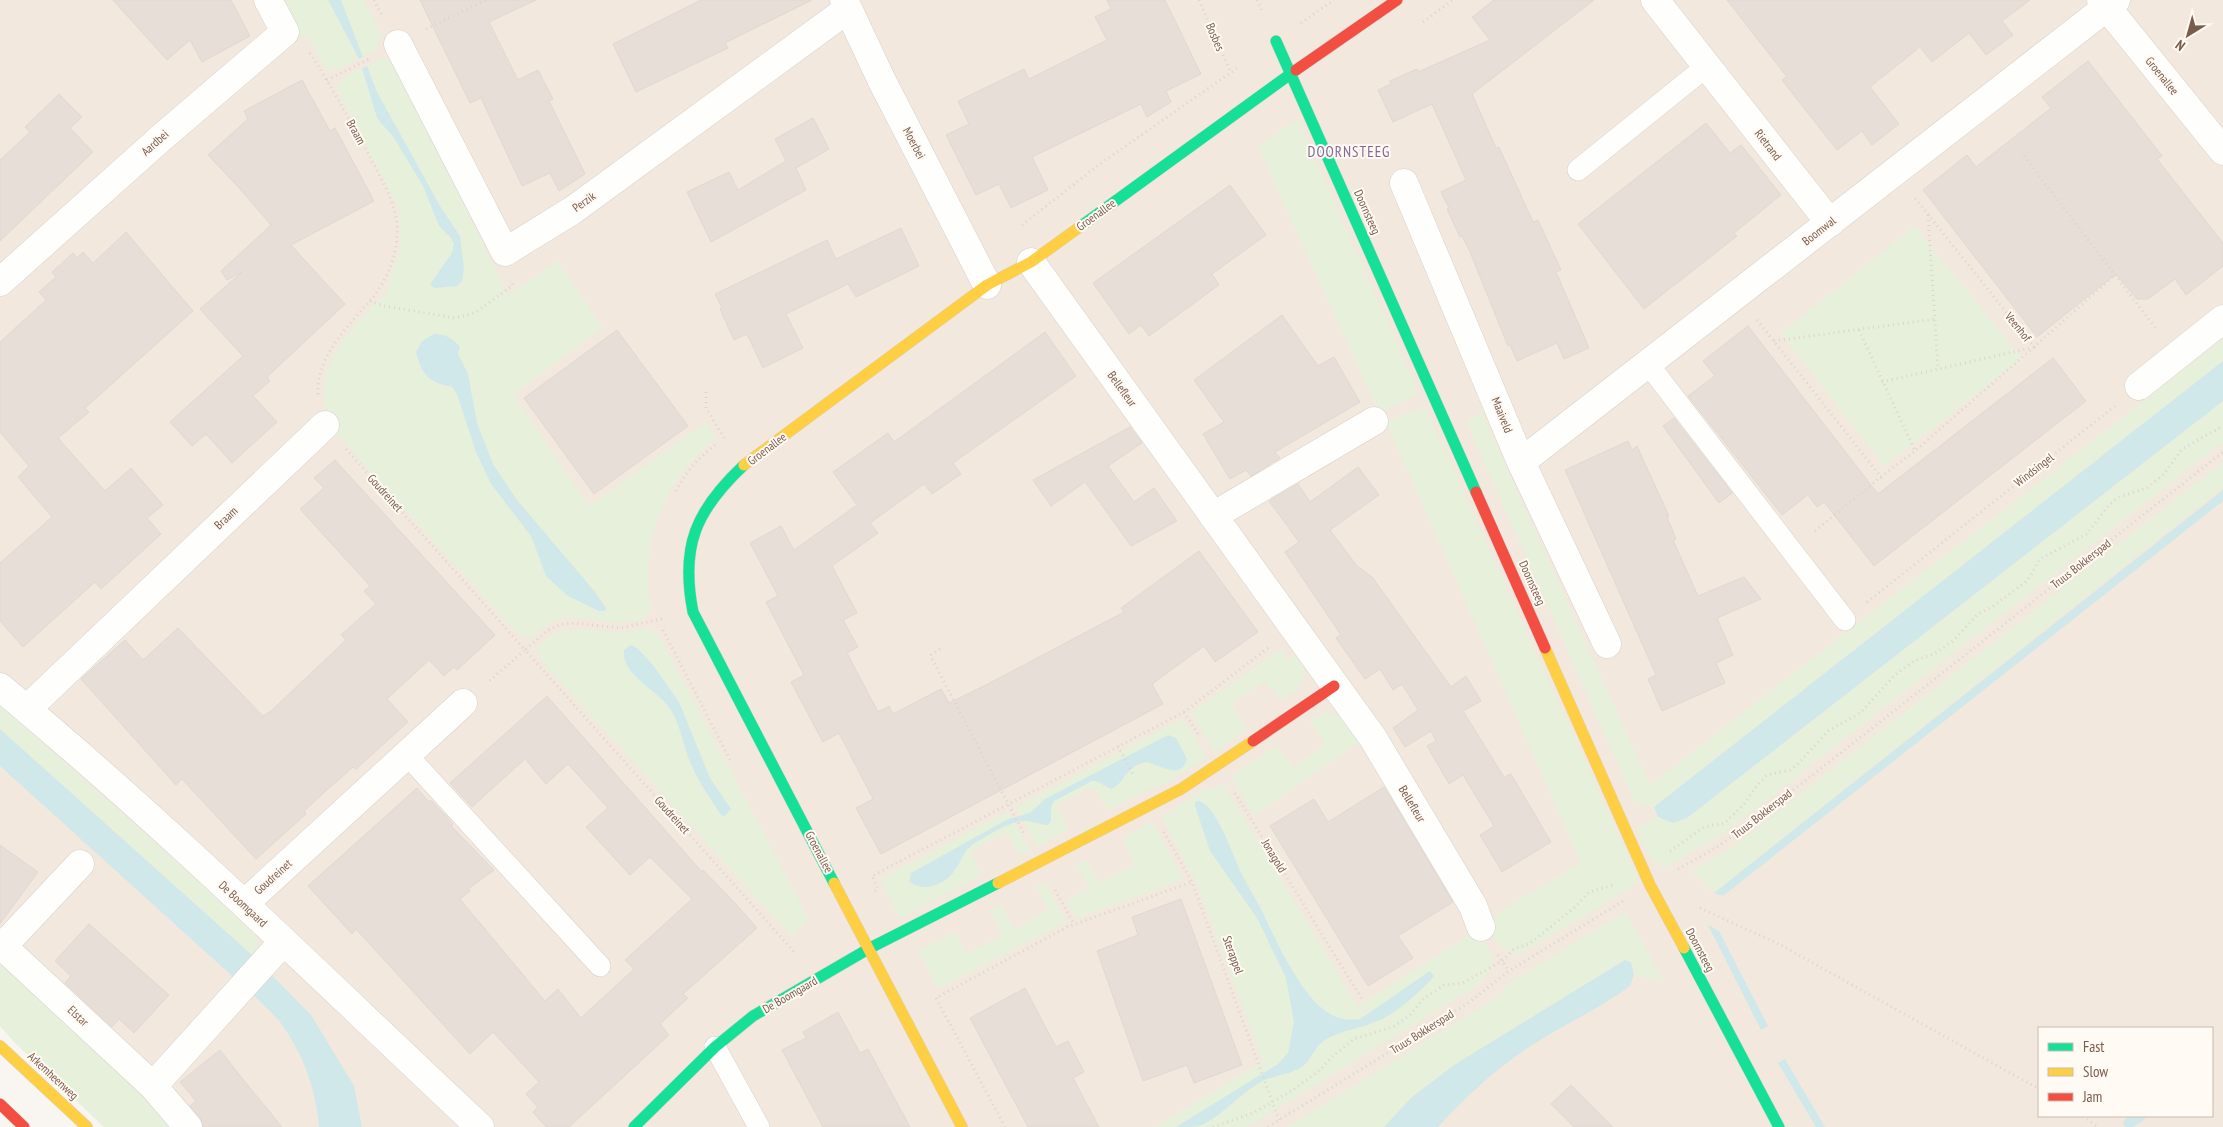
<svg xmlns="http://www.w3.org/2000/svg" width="2223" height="1127" font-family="'PT Sans Narrow',sans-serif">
<rect width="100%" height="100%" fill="#f9f5f0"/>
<path fill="#f2e8de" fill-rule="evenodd" d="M0,0H2223V1127H144L0,990ZM2039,1028H2212V1116H2039Z"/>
<path fill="#e7f0db" d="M282,0H364L382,37L375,51L333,71L326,69L308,37L300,36Z
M381,58H386L397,66L508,295L557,261L603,327L513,395L589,506L706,422L716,437C702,450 688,464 677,480C654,513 640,571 651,610C638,635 584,613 561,619C549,621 540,630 531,638L520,637L334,431C303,369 349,331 389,290V280L401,246L399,209L336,88L343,78Z
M1295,120L1298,121L1418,391L1415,396L1383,411L1376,406L1258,147Z
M1915,226L2022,358L1884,467L1781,333Z
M2223,339V361L1654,807L1635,803L1466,421L1482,413L1650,785Z
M2223,401V442L1726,832L1666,867C1647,864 1643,843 1636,827L1658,817C1668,822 1677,823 1687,818Z
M1420,408L1427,411L1640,882L1521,954C1501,953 1495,940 1486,925L1505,908L1581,863L1386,422Z
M2223,462V487L1714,893L1692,871L1735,845L1762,824Z
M647,628L659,635L809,919L791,936L537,656L538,646L551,635L564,629H585L620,633Z
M1280,649L1288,660L1296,654C1314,677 1301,687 1282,701L1264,681L1234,703L1233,707L1247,729L1215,752L1191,713Z
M0,705L167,853L256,935L259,944L253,956L0,729Z
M1324,713C1343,712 1350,728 1359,742L1254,816L1231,777L1274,746L1277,747L1294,767L1325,744L1309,720Z
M1183,718L1207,758L1161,786L1147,790L1108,811L1094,788L1091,787L1059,804L1058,808L1068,830L1037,847L1016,807Z
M1223,784L1358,1006L1477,930L1491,953L1494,963L1480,984L1247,1127H1155L1263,1061L1197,884L1161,817L1202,790L1214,788Z
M1008,811L1030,851L1020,855L1008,834L1004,833L971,852L981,876L900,919L880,879Z
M1152,821L1184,879L1076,919L1066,901L1089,887L1077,866L1078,863L1083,860L1087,861L1099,883L1133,865V861L1122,838Z
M1045,882L1067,922L938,989L918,950L955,931L967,954L1003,935L990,911L1001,905L1015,929L1048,910L1036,887Z
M1625,911L1665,983L1634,975V970L1628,960H1625L1454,1065L1411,1098L1384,1127H1287L1493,1000L1511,982Z
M0,961L177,1127H104L15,1043L0,1026Z"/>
<path fill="#d0e8ea" d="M328,0H341L363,57L359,59Z
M367,66L376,90L440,206L460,236L464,268L462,281L457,286L434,288L430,284L452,253L454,244L451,238L439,226L423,186L394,138L377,118L362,68Z
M434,334C446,334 452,338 460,347L458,354L468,374L477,423L493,464L517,500L595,592L606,608L605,611H599L568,596L546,576L531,536L491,484L476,452L457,394L452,387C429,382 422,376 416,352L422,341Z
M2223,361V401L1687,818L1673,823L1658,817L1654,807Z
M2223,490V501L1723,896L1714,893Z
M630,645L637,648L653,665L679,702L710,778L731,809L725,816L721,815C710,798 698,781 690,762C682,743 681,723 668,706C655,689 621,674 624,650Z
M0,729L253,956L311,1015L354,1086L362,1127H319C316,1089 303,1053 280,1022C272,1012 261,1003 252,994L0,766Z
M1168,735L1176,738L1187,759C1181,781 1160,765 1147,762C1124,766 1126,783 1111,789L1096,781H1092L1054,801L1051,807V821L1048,825C1040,825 1033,821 1025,821C1009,821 989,835 975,843C963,850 963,859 955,870C946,884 922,894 909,881L911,873L1008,819L1030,813L1045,799Z
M1200,801C1216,808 1231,849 1238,866C1245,882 1255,897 1263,913C1276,941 1301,995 1327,1012C1337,1019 1348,1021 1360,1019L1430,971L1434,976C1423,990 1397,1012 1382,1019C1363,1028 1342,1030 1325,1040C1314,1047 1312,1059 1303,1066C1291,1075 1274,1075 1261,1082C1239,1094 1222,1117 1199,1126C1192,1127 1183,1127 1176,1127L1278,1064L1288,1053L1294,1022L1286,978L1257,918L1210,851L1195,806V802Z
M1708,925L1719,931L1768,1026L1761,1030Z
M1625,960L1631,962L1634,975L1630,986C1598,1010 1560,1026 1526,1049C1494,1071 1464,1098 1438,1127H1384L1411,1098L1454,1065Z
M1785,1059L1825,1127H1816L1778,1063Z"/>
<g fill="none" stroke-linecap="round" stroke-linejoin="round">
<path stroke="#d0e8ea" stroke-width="11" d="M2129,1123L2140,1116"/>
</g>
<path fill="#e6ded7" stroke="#e2d8d2" d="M113,0H231L250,36L202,62L190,40L167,60Z
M420,0H536L489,22L518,80L538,70L553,99L549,101L585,174L559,191L550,173L522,186L481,98L470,103Z
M701,0H812L725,43L728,48L636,92L613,44Z
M1107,0H1165L1201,74L1166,91L1171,102L1147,117L1141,104L1032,157L1048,190L1011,208L999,184L976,195L946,135L969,124L958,101L1024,69L1029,79L1107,40L1095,17L1111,9Z
M1494,0H1594L1472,94L1496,148L1499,147L1533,222L1538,220L1561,270L1556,272L1589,348L1564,359L1557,343L1517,361L1510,345L1508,346L1470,252L1462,236L1460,237L1447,209L1449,208L1441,192L1466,180L1432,104L1393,122L1378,90L1391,84L1390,81L1417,69L1418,72L1490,40L1472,17Z
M1727,0H2030L2002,21L2013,35L1986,55L1969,33L1932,62L1920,47L1870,87L1899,124L1872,145L1862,131L1837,150L1782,80L1787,77Z
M2088,61L2162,156L2157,159L2223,243V266L2186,295L2175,279L2148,299H2137L2116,274L2037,337L1923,190L1967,155L1976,167L2051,108L2042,97Z
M302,80L330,131L335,128L374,201L291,245L345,304L267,377L270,381L253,396L277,422L232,463L206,434L192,446L170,422L243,356L200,309L242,272L227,280L221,271L271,225L239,188L208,155L248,119L244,111Z
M59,94L82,117L70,128L93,152L0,241V160L30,132L25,127Z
M813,118L829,149L796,168L806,190L711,242L687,192L729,172L738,190L786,161L775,139Z
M1706,123L1730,153L1741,145L1781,195L1734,233L1737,236L1644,309L1578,224Z
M1230,185L1266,235L1212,274L1219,285L1149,336L1141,325L1129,334L1093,283Z
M901,228L919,266L856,297L848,284L786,314L803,348L763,368L747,334L734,340L720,309L722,308L715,294L827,240L836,259Z
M126,232L193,311L85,408L89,412L58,438L105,491L131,468L163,505L147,518L161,534L101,589L95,582L23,647L0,621V563L52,517L18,477L29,466L0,432V342L46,300L39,292L56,277L52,272L73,253L77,258L83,252L93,263Z
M1282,315L1318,366L1334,357L1360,402L1275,452L1280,458L1251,476L1246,470L1230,479L1203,434L1224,422L1194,380Z
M1748,326L1878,494L2053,358L2086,401L1874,566L1824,502L1817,507L1808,495L1782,515L1688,396L1715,376L1703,361Z
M617,330L688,426L594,494L524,398Z
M1045,332L1076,376L953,463L961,474L932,494L924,484L870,523L878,533L832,566L857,613L843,620L858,647L847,653L878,712L889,706L893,714L941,689L949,703L986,685L1124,612L1121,608L1199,551L1258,632L1215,662L1204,646L1152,684L1163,704L881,854L856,808L873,799L839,733L823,742L791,682L804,675L766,602L778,596L750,543L781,526L794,550L857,505L833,472L888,433L894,442Z
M1674,418L1732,493L1719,503L1663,426Z
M1130,427L1142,443L1108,466L1134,502L1154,488L1177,521L1131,546L1085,482L1051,506L1033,480Z
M1628,441L1632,450L1637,446L1669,516L1667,517L1676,539L1673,540L1698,596L1744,577L1761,599L1717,618L1733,655L1716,663L1725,683L1662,711L1648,679L1656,675L1565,470Z
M335,460L495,635L457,670L454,667L444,676L429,660L387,699L408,722L356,769L353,767L328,789L304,811L306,814L256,859L182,779L176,785L81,679L125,640L143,660L178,628L263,716L271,711L346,640L341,635L376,604L364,591L370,586L300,509L324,488L314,478Z
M1358,467L1379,495L1330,530L1357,566L1372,577L1451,687L1466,676L1481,701L1463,711L1504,777L1511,774L1551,842L1502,872L1480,835L1494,826L1463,775L1449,784L1427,746L1436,741L1431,731L1405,747L1393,728L1418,710L1402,684L1393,690L1380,669L1365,679L1336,638L1341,635L1285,552L1299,542L1269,501L1298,484L1310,502Z
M547,696L702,872L703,870L735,903L757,928L683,994L688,998L660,1024L669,1035L569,1127H546L533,1112L538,1107L526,1094L539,1082L493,1032L470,1054L356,929L352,934L308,886L417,788L429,802L431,800L453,824L451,826L494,870L468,889L470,891L460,899L545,1001L558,989L581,1018L634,969L625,960L692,899L650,857L630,875L586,827L608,808L568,764L546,784L525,759L472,807L450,783Z
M1384,787L1453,902L1398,936L1413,958L1368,986L1270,826L1314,799L1328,822Z
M0,845L38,872L0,924Z
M1181,899L1242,1065L1194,1083L1187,1065L1143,1081L1097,951L1138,935L1132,917Z
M89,924L169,995L134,1033L119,1019L112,1027L65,983L71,976L55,961Z
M1025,988L1056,1047L1068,1041L1084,1072L1073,1078L1099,1127H1028L970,1018Z
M838,1012L860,1053L868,1049L910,1127H823L782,1050L806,1038L803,1032Z
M220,1050L242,1078L282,1127H203L200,1117L190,1106L196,1101L180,1082Z
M1571,1085L1613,1127H1574L1551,1104Z"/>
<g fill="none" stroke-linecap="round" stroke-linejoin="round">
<defs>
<path id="lane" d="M1578,170L1707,66
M1648,364L1845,620
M407,755L600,966
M715,1047L759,1127"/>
<path id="street" d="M844,0L882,81L987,285
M1655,0L1830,223
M2101,0L2223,151
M398,44L505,252L573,210L848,9
M1404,183L1521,462L1607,644
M1031,262L1373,738L1473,906L1481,927
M0,282L161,138L285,32L268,0
M2139,386L2223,319
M1521,462L2116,0
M1213,516L1374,421
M0,687C167,825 322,979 480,1127
M27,709L325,425
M244,904L463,703
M0,944L153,1086L188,1127
M3,946L80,864
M153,1086L283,942"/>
<path id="fast" d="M1276,41L1476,492
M1081,226L1296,70
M744,465C696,510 680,546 693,612L834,883
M1684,948L1779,1127
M634,1127L715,1047L753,1016L870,948L998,883"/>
<path id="slow" d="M744,465L987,285L1031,262L1081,226
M1545,648L1650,885L1684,948
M834,883L962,1127
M998,883L1181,789L1253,741
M0,1046L87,1127"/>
<path id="jam" d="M1296,70L1397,0
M1476,492L1545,648
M1253,741L1334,686
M0,1104L24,1127"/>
</defs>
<use href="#lane" stroke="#d7d1cb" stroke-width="22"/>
<use href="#street" stroke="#d7d1cb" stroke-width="29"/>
<use href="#fast" stroke="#d9d2cb" stroke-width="12"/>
<use href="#slow" stroke="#d9d2cb" stroke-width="12"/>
<use href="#jam" stroke="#d9d2cb" stroke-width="12"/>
<path stroke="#dcd5d0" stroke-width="3" stroke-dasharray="1 4" stroke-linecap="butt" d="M374,0L383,17
M1199,0L1231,73
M1257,0L1263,13
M1423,22L1453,0
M1301,23L1334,0
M426,29L486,0
M310,53C330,84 347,116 365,148C376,169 389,190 395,213C403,243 389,279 370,301C347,327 316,357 318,395
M327,80L369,59
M2024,156L2157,330
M1928,215L1938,369
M1022,225L1100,164L1239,67
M370,301L384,306L455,318L475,313L513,285L512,283
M1757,320L1881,477L1915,451L2034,347L1914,197
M1859,330L1915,451
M1774,341L1935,319
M1882,382L2034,347L2115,275
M706,392V408L724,438
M346,449L525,650L487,683
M676,491C685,473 699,457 715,445
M1815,531L1881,477
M1867,602L2115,406
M662,619L620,628L576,623L562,624L548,630L525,650L796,954
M663,630L730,760
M940,649L931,655L932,659L1024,834
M1184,712L1200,737
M1118,746L1134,776
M1235,793L1363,1001
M1164,832L1192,882L1279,1120
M1670,851L1704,827L1725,823L1745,803L1755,788L1767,775L1790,770L1799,763L1828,731L1860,713L1896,674L1914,661L1934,654L1953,641L1978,614L1992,607L2027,581L2040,559L2087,534L2108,506L2119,497L2147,488L2164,474L2182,449L2223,426
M1678,869L1714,849L1758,818L2223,452
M1055,890L1074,924
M875,891L878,889L872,876L1184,712L1268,648
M1700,908L1777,943L2039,1089
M1498,955L1509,971
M2083,1116L2098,1127
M1005,1127L936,998L1067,927L1192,882
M1213,1127L1253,1113L1293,1090L1321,1069L1333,1056L1354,1039L1393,1027L1410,1015L1423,999L1444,985L1463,983L1502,961L1514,949L1529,944L1574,908L1589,892L1614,885
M1268,1127L1468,1003L1509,971L1623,901"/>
<use href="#lane" stroke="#fefefd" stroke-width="21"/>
<use href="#street" stroke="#fefefd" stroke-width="28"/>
<use href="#fast" stroke="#16e098" stroke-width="11"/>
<use href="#slow" stroke="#ffcf43" stroke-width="11"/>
<use href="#jam" stroke="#f24e42" stroke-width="11"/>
</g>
<g text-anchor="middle" stroke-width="4" stroke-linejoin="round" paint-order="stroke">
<g font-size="12" fill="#7a5c4d" stroke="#fffaf3">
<text transform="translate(1215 37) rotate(67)" y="4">Bosbes</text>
<text transform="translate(2162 76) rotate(51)" y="4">Groenallee</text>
<text transform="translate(356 132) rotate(61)" y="4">Braam</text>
<text transform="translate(155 143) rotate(-42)" y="4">Aardbei</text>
<text transform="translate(914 143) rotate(62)" y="4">Moerbei</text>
<text transform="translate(1768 145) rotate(52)" y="4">Rietrand</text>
<text transform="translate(584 202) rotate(-36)" y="4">Perzik</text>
<text transform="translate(1367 212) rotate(66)" y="4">Doornsteeg</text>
<text transform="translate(1096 215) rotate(-36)" y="4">Groenallee</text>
<text transform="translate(1819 231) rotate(-38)" y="4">Boomwal</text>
<text transform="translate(2018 327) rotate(51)" y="4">Veenhof</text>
<text transform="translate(1122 389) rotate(54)" y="4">Bellefleur</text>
<text transform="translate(1502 415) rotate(68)" y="4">Maaiveld</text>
<text transform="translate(767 449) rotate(-37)" y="4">Groenallee</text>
<text transform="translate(2034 470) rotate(-38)" y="4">Windsingel</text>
<text transform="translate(385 493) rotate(48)" y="4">Goudreinet</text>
<text transform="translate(226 518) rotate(-43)" y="4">Braam</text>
<text transform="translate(2081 564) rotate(-38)" y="4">Truus Bokkerspad</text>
<text transform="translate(1532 583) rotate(66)" y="4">Doornsteeg</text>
<text transform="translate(1412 804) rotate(59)" y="4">Bellefleur</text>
<text transform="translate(1762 814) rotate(-38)" y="4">Truus Bokkerspad</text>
<text transform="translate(672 815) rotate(48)" y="4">Goudreinet</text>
<text transform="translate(819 852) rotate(62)" y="4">Groenallee</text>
<text transform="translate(1274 856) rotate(59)" y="4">Jonagold</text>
<text transform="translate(273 877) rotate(-42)" y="4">Goudreinet</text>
<text transform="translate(243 904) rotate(43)" y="4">De Boomgaard</text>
<text transform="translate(1700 950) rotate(62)" y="4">Doornsteeg</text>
<text transform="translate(1233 955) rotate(70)" y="4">Sterappel</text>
<text transform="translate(790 995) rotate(-30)" y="4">De Boomgaard</text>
<text transform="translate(78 1016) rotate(43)" y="4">Elstar</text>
<text transform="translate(1422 1032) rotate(-32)" y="4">Truus Bokkerspad</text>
<text transform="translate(53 1076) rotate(43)" y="4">Arkemheenweg</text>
</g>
<g font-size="15" letter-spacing="1" fill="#846695" stroke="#fffaf3">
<text x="1349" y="157">DOORNSTEEG</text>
</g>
</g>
<rect x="2038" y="1027" width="175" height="90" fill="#fffaf3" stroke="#cabbb1"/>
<rect x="2048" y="1043" width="25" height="8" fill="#16e098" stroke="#cabbb1"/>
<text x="2083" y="1052" font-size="15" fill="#7a5c4d">Fast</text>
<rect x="2048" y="1068" width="25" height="8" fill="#ffcf43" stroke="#cabbb1"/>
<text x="2083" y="1077" font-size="15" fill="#7a5c4d">Slow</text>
<rect x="2048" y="1093" width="25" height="8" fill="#f24e42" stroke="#cabbb1"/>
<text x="2083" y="1102" font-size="15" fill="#7a5c4d">Jam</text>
<g transform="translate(2188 35) rotate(217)" stroke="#fffaf3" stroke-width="4" paint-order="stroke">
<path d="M0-4L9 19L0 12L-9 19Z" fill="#7a5c4d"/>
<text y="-8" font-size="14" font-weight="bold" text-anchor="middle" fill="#7a5c4d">N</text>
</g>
</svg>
